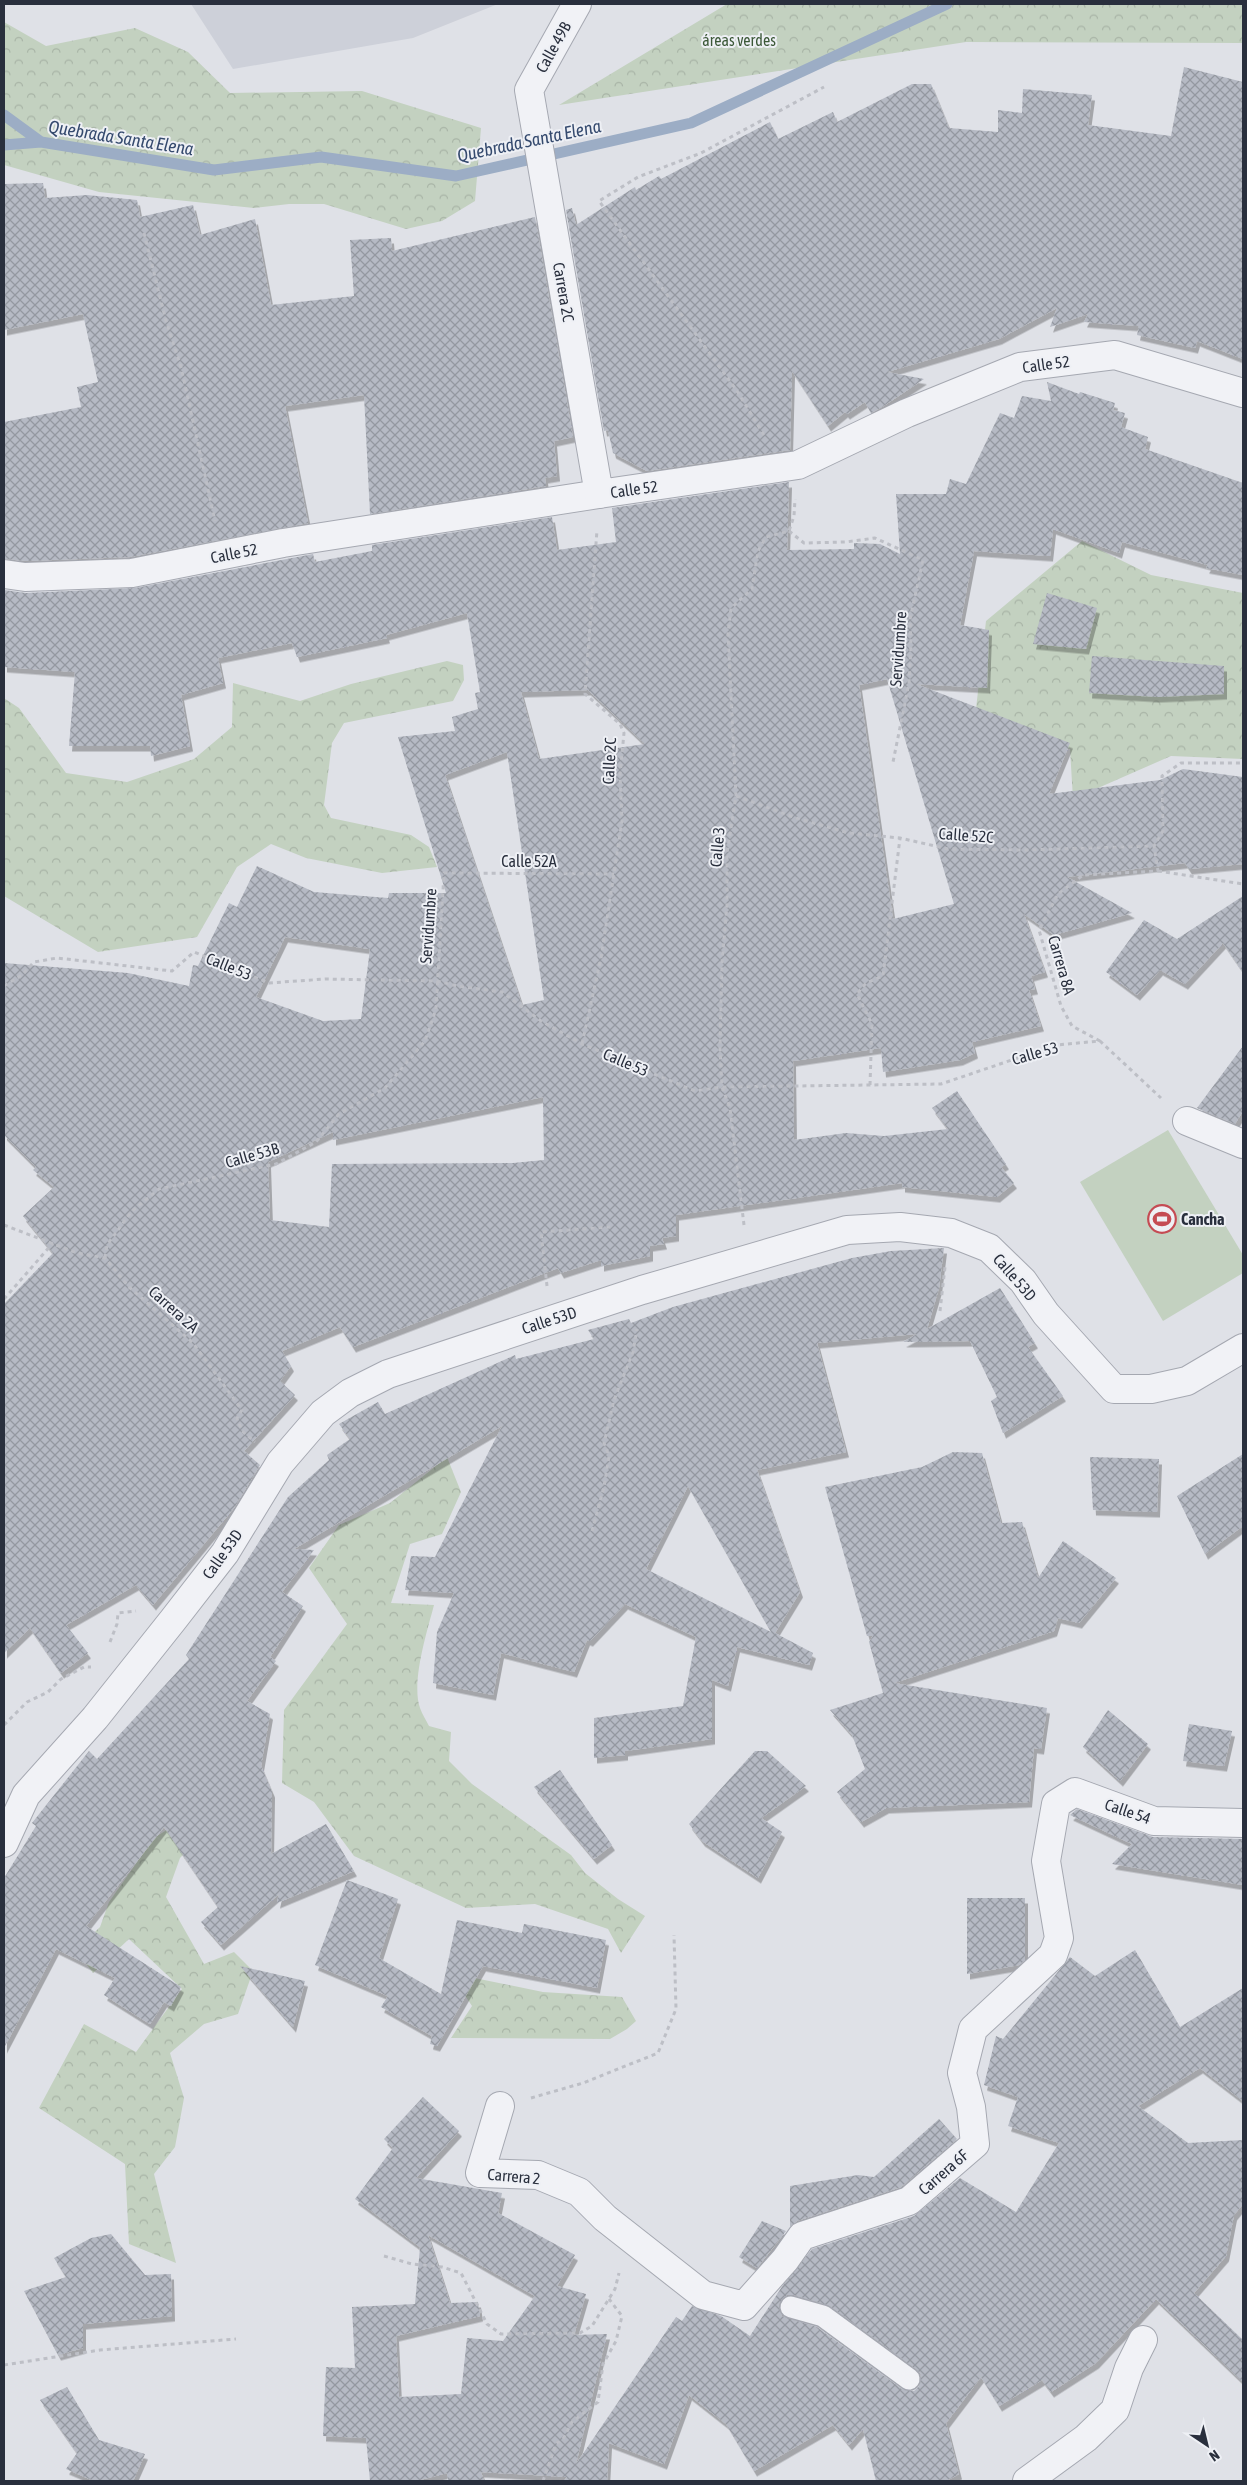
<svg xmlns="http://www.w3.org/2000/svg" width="1247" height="2485" font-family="'Asap Condensed',sans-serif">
<defs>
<pattern id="forest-crowns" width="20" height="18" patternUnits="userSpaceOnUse" patternTransform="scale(1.25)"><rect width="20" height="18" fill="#c3d1c0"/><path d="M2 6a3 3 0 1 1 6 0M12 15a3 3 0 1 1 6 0" fill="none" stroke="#a8b4a6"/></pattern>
<pattern id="building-cross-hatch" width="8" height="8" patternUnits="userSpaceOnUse" patternTransform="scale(1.25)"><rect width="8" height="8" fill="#b6bac4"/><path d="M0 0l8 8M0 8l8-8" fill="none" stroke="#9498a0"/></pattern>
<filter id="shadow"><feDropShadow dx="3" dy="5.5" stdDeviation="0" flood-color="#0004"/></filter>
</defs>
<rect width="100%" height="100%" fill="#dfe1e7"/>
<path fill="#cdd0d9" d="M191,4H498L413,38L233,69Z"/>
<path fill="url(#forest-crowns)" d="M727,4H1243V43L966,42L559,105Z
M4,22L46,46L135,28L188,52L230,93L362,91L481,128L475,201L442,221L406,229L324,204H289L254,208L99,192L4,165Z
M1082,541L1151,575L1243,593V759L1171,756L1073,799L1070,749L973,735L986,621Z
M447,661L463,665L464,680L453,701L344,723L332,743L324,805L331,818L411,835L429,847L437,867L382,873L306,858L271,844L237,867L197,937L98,952L4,896V698L19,708L66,773L127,782L194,759L232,727L233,683L300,701L351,684Z
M447,1457L461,1492L442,1534L410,1544L391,1603L434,1605C427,1632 411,1682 420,1708C422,1714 426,1720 429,1726L451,1732L449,1761L472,1784L571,1855L585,1873L618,1899L645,1916L621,1953L608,1929L535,1904L466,1908L354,1856L314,1802L282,1783L284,1710L347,1624L309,1568L339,1525L390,1503Z
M203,1807L213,1823L180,1858L166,1897L204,1964L234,1952L253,1971L238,2014L204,2024L170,2053L184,2098L175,2147L154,2174L176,2263L129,2244L125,2164L39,2108L84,2024L136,2052L182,1989L129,1939L93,1973L76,1950L100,1927L109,1902L154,1838Z
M450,1973L543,1992L622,1997L636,2021L627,2029L610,2039L451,2038L472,2006Z"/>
<path fill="#c3d1c0" d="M1168,1130L1243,1255V1273L1163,1321L1080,1182Z"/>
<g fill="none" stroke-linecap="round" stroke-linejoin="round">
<path stroke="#9cadc5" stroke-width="11" d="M4,115L41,142
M4,145L41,142L214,170L321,157L456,176L691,123L947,4"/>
</g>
<path fill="url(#building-cross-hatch)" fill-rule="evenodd" filter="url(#shadow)" d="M1184,67L1243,82V359L1197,341L1195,348L1137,335L1139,326L1084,322L1088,314L1050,327L1057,308L999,339L887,372L924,379L882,407L871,413L865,402L847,414L845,412L828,426L792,371L790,450L647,471L613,453L608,430L604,431L566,210L572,208L576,225L635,187L636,190L659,176L661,179L770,122L778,139L833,112L837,122L912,84H931L949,128L998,132V110L1022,113L1023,89L1092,95L1088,125L1171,136Z
M43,183L45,198L87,195L137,200L140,217L193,205L200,235L255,219L271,305L354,296L350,240L391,238L392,251L535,217L573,437L554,441L557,476L545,478L546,486L370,514L364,395L285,406L308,523L130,557L26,561L4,559V422L81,407L77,387L98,382L83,314L4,330V184Z
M1047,382L1079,394L1080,392L1115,403L1113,410L1125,413L1121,427L1148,437L1145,449L1243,483V575L1206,568L1208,565L1122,542L1119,553L1053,529L1050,556L974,551L960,625L989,630L987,688L916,684L1070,743L1049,794L1160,780L1183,769L1243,777V864L1189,869L1185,863L1067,877L1132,913L1054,935L1024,914L1045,972L1031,976L1035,989L1029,990L1041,1026L972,1042L975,1053L960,1060L883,1072L881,1048L793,1061L794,1140L846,1133L884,1136L948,1129L932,1108L957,1091L1006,1164L1001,1167L1014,1183L997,1197L902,1187V1183L676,1215V1236L662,1238L664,1244L650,1246V1256L601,1266V1260L561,1273L558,1268L353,1347L340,1327L282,1351L291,1366L280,1381L295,1395L244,1451L260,1465L234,1508L153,1605L136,1585L66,1625L88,1653L61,1673L30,1628L4,1653V1304L53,1253L23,1216L54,1187L33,1170L36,1167L4,1135V963L128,973L189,986L193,965L198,966L229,903L237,907L257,866L314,892L388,898L389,893H446L398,737L455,731L452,717L478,709L475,693L480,692L467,613L386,635L387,638L297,657L292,643L218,658L223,683L181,695L190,746L151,756L150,746H69L75,672L4,667V590L26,593L135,588L313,554L315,562L372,551V545L552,517L557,550L616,542L612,508L789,482L787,550L854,549V543L880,544L900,554L896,494H946L950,479L966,484L1000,413L1014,418L1022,396L1051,401ZM887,679L954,904L893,919L859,685ZM588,690L645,744L539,759L521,692ZM507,752L544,1000L522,1005L445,775ZM285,937L370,949L361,1019L323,1021L256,997ZM543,1097L544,1160L513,1163L332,1164L329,1227L270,1220L268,1162L333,1132V1140Z
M1047,593L1097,608L1086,649L1033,644Z
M1092,656L1224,666V694L1158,697L1089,693Z
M1243,896V972L1223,943L1185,984L1160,970L1137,995L1106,972L1144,920L1177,939Z
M1243,1046V1111L1235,1124L1197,1108Z
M944,1248L939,1288L927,1329L1000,1288L1035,1343L1028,1347L1063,1396L1003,1433L991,1401L997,1397L970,1341L903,1342L917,1334L817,1343L846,1452L757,1470L800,1592L775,1633L813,1653L809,1665L737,1647L728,1686L712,1680V1739L625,1751V1755L594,1758V1718L683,1706L696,1637L625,1604L590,1641L587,1640L574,1672L501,1653L493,1695L433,1683L437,1632L454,1593L405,1590L411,1556L435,1557L502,1426L294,1549L314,1550L282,1592L303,1606L270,1657L276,1661L247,1701L270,1714L261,1766L272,1792L271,1854L326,1824L354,1871L277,1903L279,1894L221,1945L201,1922L218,1907L164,1827L86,1926L181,1987L171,2006L164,2002L150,2024L104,1995L115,1978L56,1949L4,2048V1878L36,1826L32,1823L89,1751L97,1759L189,1659L186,1655L288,1497L329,1460L327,1455L350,1439L339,1424L378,1402L385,1414L515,1355L516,1359L594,1339L588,1330L629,1319L631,1323L673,1307L852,1258L891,1251ZM688,1486L771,1632L646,1569Z
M953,1452L982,1453L1001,1523L1022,1522L1038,1578L1063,1541L1116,1578L1079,1623L1058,1618L1054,1631L894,1683L1047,1708L1041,1749L1034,1748L1029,1802L886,1808L861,1822L837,1792L865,1769L852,1735L830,1710L883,1693L869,1642L873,1636H867L825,1487L922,1467Z
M1243,1454V1526L1205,1554L1177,1496Z
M1090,1457L1159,1459L1157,1512L1093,1510Z
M1108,1710L1148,1744L1120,1781L1083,1747Z
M1189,1724L1232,1731L1224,1766L1183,1761Z
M755,1751H767L806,1786L761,1818L782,1832L758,1878L702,1841L689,1824Z
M560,1770L612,1845L594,1859L534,1787Z
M1077,1809L1153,1837L1243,1839V1885L1112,1864L1132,1844L1070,1815Z
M347,1880L398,1899L379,1958L441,1994L457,1920L522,1933L524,1924L606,1940L597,1988L483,1966L437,2046L430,2044L432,2036L381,2007L388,1996L315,1965Z
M967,1898H1025V1960L1019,1965L967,1974Z
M1135,1950L1180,2027L1243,1988V2101L1200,2068L1138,2106L1188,2143L1243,2140V2204L1234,2215L1226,2256L1194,2293L1243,2340V2382L1156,2299L1096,2363L1051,2392L1042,2380L999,2406L981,2377L946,2423L959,2474L946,2481H876L863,2429L849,2445L833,2425L754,2471L726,2424L689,2395L664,2464L609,2443L607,2481H564L567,2477L481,2472L484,2481H448L447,2473L416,2481H370L366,2438L323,2436L326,2367L355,2368L352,2307L415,2304L420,2247L355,2199L393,2148L384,2139L423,2097L459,2131L416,2178L502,2193L498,2213L575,2255L557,2286L586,2294L574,2335L607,2334L576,2464L676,2317L682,2321L692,2306L721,2316L750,2336L783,2285L812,2249L914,2216L960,2178L1016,2212L1059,2143L1008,2126L1018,2097L984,2085L996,2036L1003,2039L1070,1957L1095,1976ZM428,2235L535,2296L503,2341L467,2338L461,2394L399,2397L396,2336L480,2316L478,2302L450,2303ZM787,2295H794L830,2306L916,2369L921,2374L919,2386L914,2391L902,2389L817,2327L782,2316L779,2304Z
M240,1966L305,1981L293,2027Z
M939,2119L957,2139L901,2187L797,2221L790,2227V2186L858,2175L874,2177Z
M762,2221L786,2231L757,2268L739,2257Z
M111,2234L145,2275L171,2274L172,2316L83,2324V2348L58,2355L24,2291L66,2277L54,2258L91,2238Z
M67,2387L99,2440L145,2454L133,2481H94L66,2469L77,2453L40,2400Z"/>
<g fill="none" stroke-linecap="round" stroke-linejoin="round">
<defs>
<path id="service" d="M791,2307L823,2316L909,2379"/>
<path id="pedestrian" d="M1187,1121L1243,1144
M500,2106L480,2173L538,2175L579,2192L605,2218L703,2295L744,2306L785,2260L802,2236L909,2201L975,2144L971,2107L962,2073L973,2029L1053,1955L1059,1938L1046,1861L1056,1804L1075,1792L1154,1821L1243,1823"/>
<path id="minor" d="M4,574L25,577L132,573L283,543L599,494
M1027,2481L1086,2438L1115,2410L1129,2368L1143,2340"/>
<path id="tertiary" d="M577,4L529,90L599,494L798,465L907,413L1020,367L1115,355L1243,393
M4,1843L26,1795L95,1718L173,1620L225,1553L280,1463L323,1413L350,1393L388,1374L642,1290L847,1230L900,1227L951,1233L989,1248L1023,1281L1046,1314L1114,1389H1151L1187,1381L1243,1348"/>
</defs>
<use href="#service" stroke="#a5a8b1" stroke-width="24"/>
<use href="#pedestrian" stroke="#a5a8b1" stroke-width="30"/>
<use href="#minor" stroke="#a5a8b1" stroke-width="30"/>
<use href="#tertiary" stroke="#a5a8b1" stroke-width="30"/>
<path stroke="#bdbfc6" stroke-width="3" stroke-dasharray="4 4" stroke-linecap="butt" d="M144,233L166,321L181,367L215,521
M764,435L737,391L599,201L638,177L701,153L824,87
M789,531L804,543L846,542L875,538L923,560L910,619L911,646L909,683L893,762
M736,796L796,818L849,833L900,838L948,849L1026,850L1154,846L1163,831L1162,776L1181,763H1243
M1158,871L1243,884
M4,986L22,975L34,962L57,958L172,971L194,952L269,983L325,979L437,981L457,986L502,992L541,1021L582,1044L695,1091L722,1087L941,1084L1056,1045L1100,1041L1161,1098
M1100,1041L1072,1026L1061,1006L1039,930L1058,894L1083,875L1158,871L1154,846
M582,1044L601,958L622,821L620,774L624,733L620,724L585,694L597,530
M870,1085L872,1024L857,994L866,983L883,976L900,838
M4,1225L77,1253L105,1258L129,1287L193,1343L242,1410L237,1418L242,1431L255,1442
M744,1225L730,1108L722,1087L720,1048L722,962L727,905V853L736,796L728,634L731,608L752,589L758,551L766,537L789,531L794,516L795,499
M105,1258L107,1245L131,1212L159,1189L276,1164L316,1142L339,1114L385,1088L425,1041L436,1009L444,873L614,874
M547,1286L541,1232L610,1227
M4,1299L53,1243
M940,1311L945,1267
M592,1531L604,1487L609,1456L604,1443L614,1400L633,1352L637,1329
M110,1642L117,1624L118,1613L136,1611
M4,1725L27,1702L48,1692L61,1679L84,1667H91
M531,2098L583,2083L658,2053L676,2009L674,1935
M384,2256L412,2264L442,2267L461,2273L487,2324L501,2334L580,2333L592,2326L615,2289L619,2273
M4,2365L100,2350L236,2339
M543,2481L556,2444L563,2439L572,2422L598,2402L603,2364L616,2341L622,2316L609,2299"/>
<use href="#service" stroke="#f1f2f6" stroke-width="21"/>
<use href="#pedestrian" stroke="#f1f2f6" stroke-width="28"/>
<use href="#minor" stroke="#f1f2f6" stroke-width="28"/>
<use href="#tertiary" stroke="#f1f2f6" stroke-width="28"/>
</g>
<defs>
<symbol id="stadium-ring" viewBox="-11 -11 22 22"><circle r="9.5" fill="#eef0f5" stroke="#c54b53" stroke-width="1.5"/><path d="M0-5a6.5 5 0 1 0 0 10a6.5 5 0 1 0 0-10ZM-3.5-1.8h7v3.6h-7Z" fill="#c54b53"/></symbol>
</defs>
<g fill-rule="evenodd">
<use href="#stadium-ring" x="1146" y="1203" width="32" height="32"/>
</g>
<g text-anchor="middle" stroke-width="4" stroke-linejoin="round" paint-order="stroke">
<g font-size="16" fill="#3b5837" stroke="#eef0f5">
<text x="739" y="46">áreas verdes</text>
</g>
<g font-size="16" fill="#292f3d" stroke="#eef0f5">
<text transform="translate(553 47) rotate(-61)" y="6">Calle 49B</text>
<text transform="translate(564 292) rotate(80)" y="6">Carrera 2C</text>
<text transform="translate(1046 364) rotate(-8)" y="6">Calle 52</text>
<text transform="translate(634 489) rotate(-8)" y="6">Calle 52</text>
<text transform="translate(234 553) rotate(-11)" y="6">Calle 52</text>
<text transform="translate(898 649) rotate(-86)" y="6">Servidumbre</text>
<text transform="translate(609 761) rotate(-87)" y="6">Calle 2C</text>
<text transform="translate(966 835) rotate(4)" y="6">Calle 52C</text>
<text transform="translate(717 847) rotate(-85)" y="6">Calle 3</text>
<text x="529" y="867">Calle 52A</text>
<text transform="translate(428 926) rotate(-86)" y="6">Servidumbre</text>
<text transform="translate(1062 965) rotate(74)" y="6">Carrera 8A</text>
<text transform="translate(229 966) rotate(22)" y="6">Calle 53</text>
<text transform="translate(1035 1053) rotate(-16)" y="6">Calle 53</text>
<text transform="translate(626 1062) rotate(23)" y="6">Calle 53</text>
<text transform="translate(252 1155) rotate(-16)" y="6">Calle 53B</text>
<text transform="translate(1015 1277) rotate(49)" y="6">Calle 53D</text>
<text transform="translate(174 1309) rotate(42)" y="6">Carrera 2A</text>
<text transform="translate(549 1320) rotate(-18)" y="6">Calle 53D</text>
<text transform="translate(222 1554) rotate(-55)" y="6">Calle 53D</text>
<text transform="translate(1128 1811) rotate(19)" y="6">Calle 54</text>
<text transform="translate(943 2172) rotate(-41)" y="6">Carrera 6F</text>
<text transform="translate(514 2176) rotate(5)" y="6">Carrera 2</text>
</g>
<g font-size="16" font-weight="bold" fill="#292f3d" stroke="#eef0f5" text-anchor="start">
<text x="1181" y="1225">Cancha</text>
</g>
<g font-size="18" font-style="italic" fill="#354a6e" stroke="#eef0f5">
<text transform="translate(121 138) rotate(9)" y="6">Quebrada Santa Elena</text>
<text transform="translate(529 141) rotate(-12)" y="6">Quebrada Santa Elena</text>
</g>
</g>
<rect width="1247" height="2485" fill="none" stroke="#292f3d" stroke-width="10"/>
<g transform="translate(1207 2445) rotate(145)" stroke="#eef0f5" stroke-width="4" paint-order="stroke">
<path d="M0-4L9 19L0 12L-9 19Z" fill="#292f3d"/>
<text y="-8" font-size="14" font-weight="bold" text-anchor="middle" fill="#292f3d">N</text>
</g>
</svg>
